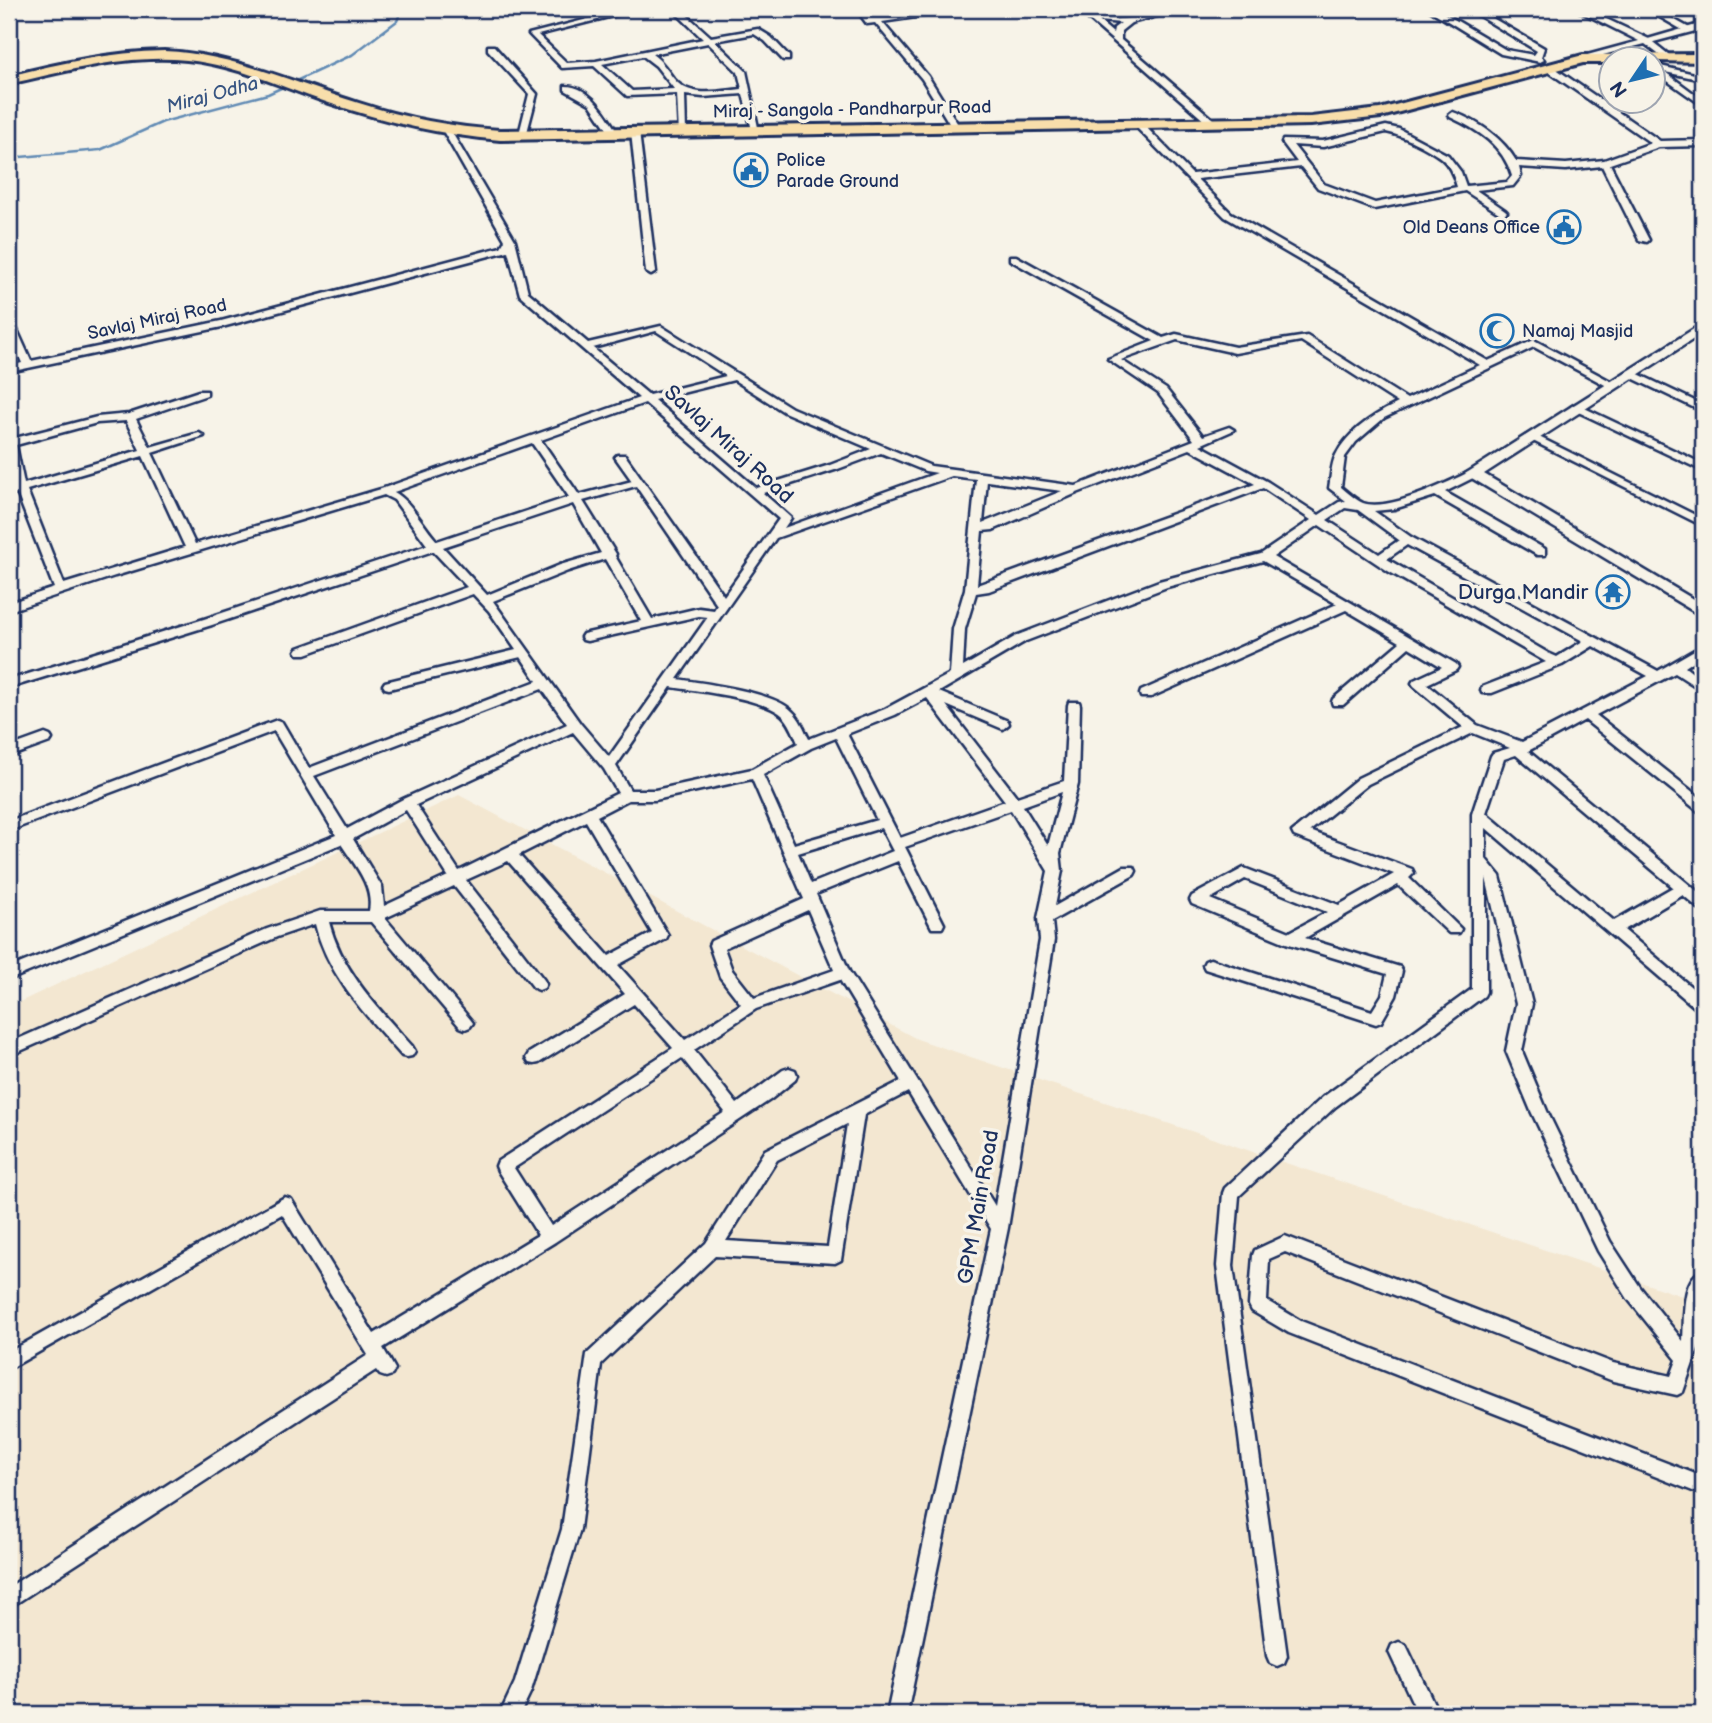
<svg xmlns="http://www.w3.org/2000/svg" width="1712" height="1723" font-family="'Balsamiq Sans',sans-serif">
<rect width="100%" height="100%" fill="#f7f3e8"/>
<filter id="ink" filterUnits="userSpaceOnUse"><feTurbulence type="fractalNoise" baseFrequency=".0143" numOctaves="2"/><feDisplacementMap in="SourceGraphic" scale="14" xChannelSelector="R" yChannelSelector="G"/><feConvolveMatrix kernelMatrix="1 2 1 2 8 2 1 2 1" color-interpolation-filters="sRGB"/></filter>
<g filter="url(#ink)">
<path fill="#f3e7d1" d="M459,795L917,1039L1703,1303V1714H9V1007Z"/>
<g fill="none" stroke-linecap="round" stroke-linejoin="round">
<path stroke="#618ab4" stroke-width="2.5" d="M9,158L100,150L163,122L268,94L352,55L397,21L402,9"/>
<defs>
<path id="street" d="M627,9H640L538,35L567,63L596,61L703,39L672,9H680L711,37L758,29L771,37L789,56V60H783L765,41L754,34L715,41L746,71L759,132L752,130L743,94L703,97L685,95L686,132L679,134L677,94L627,96L594,66L562,68L529,34ZM708,43L738,72L742,89C720,91 690,99 674,79C667,70 662,61 652,54ZM643,56L656,66L674,89L632,91L602,64Z
M856,9H867L879,17L942,9H961L957,11L882,22L928,76L959,126L958,128H952L922,79L875,23L867,24Z
M1077,9H1085C1112,32 1152,9 1183,9L1131,23L1121,31V40L1213,119V123H1207ZM1099,21L1121,23L1114,28L1113,33Z
M1428,9H1437L1506,50L1534,55L1537,51L1468,9H1477L1544,48L1541,57L1544,60L1540,62L1501,54Z
M1575,9H1585L1649,39L1673,58L1666,60L1645,44L1580,61V57L1639,41Z
M1646,9H1655L1693,30L1686,32Z
M488,46H494L537,94L526,136L519,134L529,94L488,50Z
M9,63L13,65L18,81L11,79Z
M1652,64L1703,76V80L1665,72L1703,100V106L1652,70Z
M1546,66H1552L1660,141L1703,140V146L1659,147L1610,164L1649,240L1647,242L1639,240L1602,166L1566,170L1519,167L1521,176L1513,186L1476,190L1505,210L1507,212L1502,215L1465,191L1374,209L1318,188L1301,167L1197,179L1231,213L1488,361L1534,340L1616,384L1611,387L1607,386L1534,347L1384,418L1356,442L1345,457L1341,487C1347,492 1356,500 1363,503C1388,512 1447,483 1469,472H1477V476L1445,492L1545,549V555H1537L1435,496L1394,509L1374,511L1411,537L1658,671L1703,645V655L1685,667L1703,681V691L1675,673L1596,715L1703,800V812L1698,811L1585,720L1528,751L1703,896V909L1698,908L1683,895L1624,930L1703,997V1012L1698,1010L1486,828V859L1500,876L1532,1004L1522,1051L1547,1111L1610,1241L1640,1287L1683,1341C1685,1320 1680,1278 1703,1270L1701,1340L1683,1392L1677,1395L1613,1381L1285,1252L1269,1259L1267,1301L1301,1321L1703,1477V1495L1289,1333L1252,1311L1249,1305L1253,1255L1255,1250L1285,1236L1613,1363L1671,1376L1677,1360L1628,1299L1598,1251L1531,1111L1506,1051L1516,1004L1486,878V992L1484,996L1335,1107L1239,1196L1233,1266L1287,1656L1284,1663L1277,1666L1270,1663L1267,1656L1217,1266L1223,1193L1225,1188L1323,1097L1472,989V814L1491,756L1493,753L1510,748L1473,733L1368,784L1310,831L1412,869L1414,873L1409,878L1461,929L1459,933H1449L1398,885L1305,938L1400,967L1402,971L1396,996L1381,1022L1376,1024L1205,969L1203,965L1205,961L1210,959L1372,1011L1382,995L1387,974L1286,943L1192,904L1190,900L1192,896L1244,868L1339,905L1394,874L1294,836L1292,832L1358,778L1463,727L1414,686L1412,683L1414,680L1442,667L1409,647L1343,705H1333L1332,702L1333,699L1400,642L1346,610L1151,697H1141L1140,694L1141,691L1337,604L1263,561L1167,587L1026,641L939,692L1008,721L1009,724L1003,729L946,705L1017,797L1064,781L1068,705L1069,702H1079L1080,705L1078,784L1060,853L1062,871L1055,906L1124,867H1134L1136,871L1134,875L1052,921L1054,940L1008,1228L907,1714H887L991,1229L908,1092L864,1115L841,1260L835,1263L715,1256L601,1364L580,1529L531,1691L520,1714H500L515,1682L562,1529L587,1354L706,1243L765,1150L901,1081L840,980L756,1009L694,1050L737,1104L783,1070L789,1068L795,1070L797,1075L795,1080L770,1100L555,1242L383,1348L395,1369L392,1375L386,1377L380,1375L376,1370L9,1608V1587L368,1355L282,1214L9,1369V1352L285,1197L291,1199L374,1334L538,1235L498,1171L496,1166L498,1161L673,1048L634,1004L539,1063L534,1064L529,1063L526,1058L529,1053L625,994L508,861L466,880L544,980L546,984L544,988L539,990L534,988L454,886L385,918L470,1019L473,1023L470,1027L465,1029L460,1027L371,922H329C342,972 379,1009 412,1046L415,1051L412,1056L407,1057L402,1056C367,1016 328,977 315,924L277,937L9,1056V1043L267,929L320,911H369C374,886 354,864 341,844L9,980V968L336,835L274,731L9,831V821L277,720L282,722L309,768L537,681L521,657L389,689L385,688L383,685L385,682L516,650L489,611L473,594L306,654H298L296,651L298,648L467,587L433,551L212,625L9,688V680L204,619L427,545L394,500L384,495L115,576L9,611V603L54,588L17,493L9,495V488L14,487L9,463V433L13,434L15,438L97,417L129,414L199,391H207V395L136,419L150,447L199,433L204,436L152,453L195,544L381,489L639,398L520,295L508,251L222,327L9,372V366L22,363L9,334V320L14,323L31,361L221,321L501,247L505,240L443,131L447,128L451,131L515,240L528,292L588,343L661,326L792,408L931,466L1076,486L1194,440L1158,393L1108,359L1154,341L1010,260V256H1016L1163,338L1176,334L1235,347L1307,336L1407,399L1480,365L1225,217L1134,125V121H1140L1192,174L1297,162L1282,142L1283,140L1323,141L1386,126L1399,129L1448,155L1461,172L1466,186L1507,182L1512,176C1503,145 1478,130 1450,117L1449,115L1453,112C1478,121 1503,138 1516,161L1566,164L1604,160L1651,143L1546,70ZM1386,132C1402,135 1428,148 1441,158C1450,166 1454,176 1457,187L1375,203L1324,184L1293,145L1323,147ZM656,331L726,376L649,395L593,348ZM1177,340L1235,353L1301,341L1398,403C1375,414 1348,431 1336,455C1331,464 1331,478 1329,488L1346,501L1339,502L1319,515L1268,482L1200,445L1234,430L1229,427L1203,436L1166,389L1121,360ZM734,380L784,412L871,449L830,465L756,488L654,400ZM645,403L779,519L724,596L625,455H617L615,457L632,481L579,495L541,440ZM126,421L140,450L24,484L16,445L97,423ZM532,443L569,497L437,541C424,527 410,500 394,492ZM1190,449L1255,484L977,585L982,531L993,530L1077,493ZM881,453L925,471L937,473L784,528L791,518L763,493L838,469ZM143,456L185,547L64,584L27,490ZM952,476L976,479L965,589L953,629L950,674L885,709L809,739C804,729 800,718 792,711C774,692 704,683 677,679L776,538ZM987,481L1062,491L983,523ZM636,486L717,605L714,610L699,608L652,619L615,556L616,554L583,501ZM1263,488L1311,520L1261,554L1159,581L1018,635L963,667L965,629L976,593L989,591ZM573,504L601,553L560,565L487,595L443,547ZM1345,508L1358,510L1399,540L1379,554L1327,520ZM1319,525L1388,571L1546,662L1482,687L1481,690L1482,693H1492L1562,665L1593,646L1648,676L1522,742L1477,725L1427,684L1456,670L1458,667L1456,664L1273,557ZM1407,545L1583,641L1557,657L1548,653L1387,559ZM605,559L641,621L583,634L581,637L583,640L587,641L699,616L708,617L609,757L580,723L493,601L568,571ZM671,687C698,691 762,698 782,715C790,722 794,734 798,743L752,769L655,790H630L616,766ZM542,689L567,724L403,799L347,829L314,776ZM927,698L1005,801L900,838L847,734L895,715ZM573,732L604,769L618,793L459,871L416,805ZM836,738L877,820L794,844L763,775L811,748ZM1516,755L1673,887L1614,921L1486,813L1504,759ZM752,779L804,899L711,941L709,945L720,977L741,1004L685,1040L618,965L666,939L668,935L597,816L628,800H655ZM1062,792L1048,846L1023,806ZM406,810L448,876L384,906L382,887L353,839ZM1011,810L1048,871L1038,918L1040,940L995,1206L849,971L816,894L898,861L932,928H942L944,924L905,847ZM586,821L652,933L609,956L519,855ZM881,828L893,851L811,884L798,853ZM1245,879L1327,912L1290,932L1210,899ZM808,910L834,970L754,998L732,970L724,948ZM682,1058L725,1112L551,1226L514,1168ZM847,1124L828,1247L726,1241L777,1160Z
M565,86C591,86 606,115 618,133L617,135H611L590,104L565,90Z
M635,129L639,132L656,272L651,275L646,272L631,132Z
M1630,370L1703,405V412L1626,375L1625,373Z
M1576,404L1703,464V471L1572,409L1571,407Z
M1531,433L1703,519V526L1527,438L1526,436Z
M45,734L50,736L52,739L50,742L9,757V747Z
M1399,1642L1406,1645L1439,1714H1418L1389,1652L1392,1645Z"/>
<path id="secondary" d="M1703,23V29L1646,44L1641,41Z
M1703,323V333L1484,474L1703,605V617L1465,474Z"/>
<path id="highway" d="M164,51C233,54 294,83 359,103C405,118 452,127 500,130L1311,117L1380,109L1583,55L1703,54V62L1610,60V63H1583L1381,117L1311,125L500,140C441,135 385,122 329,103C282,87 236,65 187,60C126,54 67,71 9,84V76C60,63 111,52 164,51Z"/>
</defs>
<use href="#street" stroke="#1b2f5e" stroke-width="5"/>
<use href="#secondary" stroke="#1b2f5e" stroke-width="5"/>
<use href="#highway" stroke="#1b2f5e" stroke-width="6"/>
<use href="#street" fill="#f7f3e8" fill-rule="evenodd"/>
<use href="#secondary" fill="#f7f3e8" fill-rule="evenodd"/>
<use href="#highway" fill="#f8deab" fill-rule="evenodd"/>
</g>
</g>
<defs>
<symbol id="civic-ring" viewBox="-11 -11 22 22"><circle r="9.5" fill="#f7f3e8" stroke="#1f6fb2" stroke-width="1.5"/><path d="M-.6-6.5H3V-4.5H.6V-3L4-1V1h2V6H-6V1h2V-1L-.6-3ZM-1.2 2.5V6h2.4V2.5Z" fill="#1f6fb2"/></symbol>
<symbol id="mosque-ring" viewBox="-11 -11 22 22"><circle r="9.5" fill="#f7f3e8" stroke="#1f6fb2" stroke-width="1.5"/><path d="M3.5-4.9A6 6 0 1 0 3.5 4.9A5 5 0 1 1 3.5-4.9Z" fill="#1f6fb2"/></symbol>
<symbol id="temple-ring" viewBox="-11 -11 22 22"><circle r="9.5" fill="#f7f3e8" stroke="#1f6fb2" stroke-width="1.5"/><path d="M0-6L5-2H3V0L6.5 2.5H4V6H1.5V3h-3V6H-4V2.5H-6.5L-3 0V-2H-5Z" fill="#1f6fb2"/></symbol>
</defs>
<g fill-rule="evenodd">
<use href="#civic-ring" x="732" y="151" width="38" height="38"/>
<use href="#civic-ring" x="1545" y="208" width="38" height="38"/>
<use href="#mosque-ring" x="1478" y="312" width="38" height="38"/>
<use href="#temple-ring" x="1594" y="573" width="38" height="38"/>
</g>
<g text-anchor="middle" stroke-width="7" stroke-linejoin="round" paint-order="stroke">
<g font-size="18" fill="#1b2f5e" stroke="#f7f3e8">
<text transform="translate(852 109) rotate(-1)" y="6">Miraj - Sangola - Pandharpur Road</text>
<text transform="translate(157 319) rotate(-12)" y="6">Savlaj Miraj Road</text>
</g>
<g font-size="18" fill="#1b2f5e" stroke="#f7f3e8" text-anchor="start">
<text x="776" y="166">Police<tspan x="776" dy="21">Parade Ground</tspan></text>
<text x="1540" y="233" text-anchor="end">Old Deans Office</text>
<text x="1522" y="337">Namaj Masjid</text>
</g>
<g font-size="19" font-style="italic" fill="#385582" stroke="#f7f3e8">
<text transform="translate(212 94) rotate(-15)" y="7">Miraj Odha</text>
</g>
<g font-size="21" fill="#1b2f5e" stroke="#f7f3e8">
<text transform="translate(729 444) rotate(42)" y="7">Savlaj Miraj Road</text>
<text transform="translate(978 1207) rotate(-80)" y="7">GPM Main Road</text>
</g>
<g font-size="21" fill="#1b2f5e" stroke="#f7f3e8" text-anchor="end">
<text x="1588" y="599">Durga Mandir</text>
</g>
</g>
<rect width="1712" height="1723" fill="none" stroke="#f7f3e8" stroke-width="35"/>
<rect x="18" y="18" width="1677" height="1688" fill="none" stroke="#1b2f5e" stroke-width="2.5" filter="url(#ink)"/>
<g transform="translate(1632 80) rotate(235)"><circle r="33" fill="#f7f3e8" stroke="#9fa5b1" stroke-width="2"/>
<path d="M0-5L12 26L0 18L-12 26Z" fill="#1f6fb2"/>
<text y="-10" font-size="19" font-weight="bold" text-anchor="middle" fill="#1b2f5e">N</text>
</g>
</svg>
